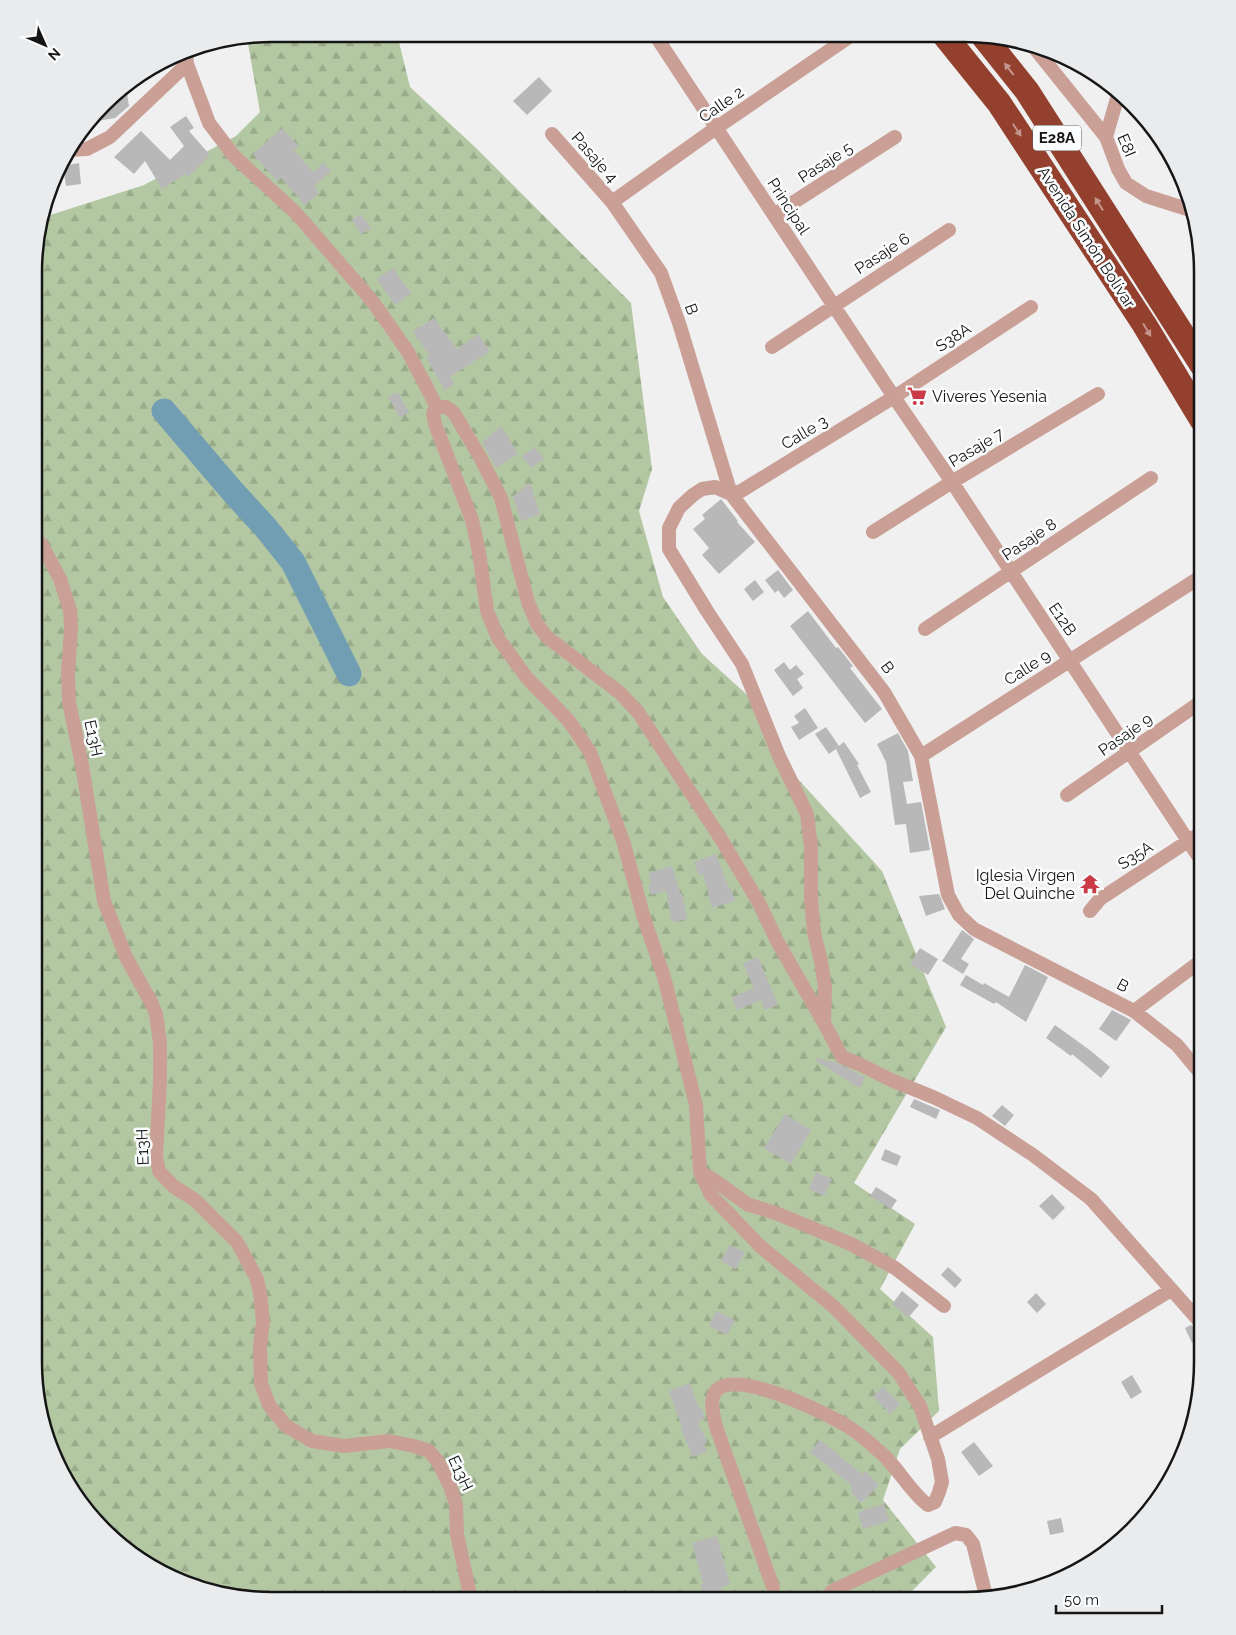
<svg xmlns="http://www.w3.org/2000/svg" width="1236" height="1635" font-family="Raleway,sans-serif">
<defs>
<pattern id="forest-firs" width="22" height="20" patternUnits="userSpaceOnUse" patternTransform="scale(1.25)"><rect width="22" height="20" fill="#b3c8a2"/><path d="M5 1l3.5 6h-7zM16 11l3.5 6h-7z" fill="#99ab8b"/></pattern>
</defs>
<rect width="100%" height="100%" fill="#f0f0f1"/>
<path fill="url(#forest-firs)" d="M273,34H397L410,87L475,147L631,303L652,469L639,511L663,597L702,654L756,703L797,778L882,871L946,1027L854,1183L915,1224L880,1289L933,1337L939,1411L900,1449L883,1500L936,1567L902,1601L242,1599L140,1561L93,1520L59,1468L34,1363L36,241L44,217L144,185L236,136L260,112L247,38Z"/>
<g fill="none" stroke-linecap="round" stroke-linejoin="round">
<path stroke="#719eb3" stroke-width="25" d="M164,411L233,492L266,528L293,562L349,674"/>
</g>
<path fill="#b9b8b9" d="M539,77L552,91L527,115L513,101Z
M126,87L129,106L115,118L91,122L115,93Z
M186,116L194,128L189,131L210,155L188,177L185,174L162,189L145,161L134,174L114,157L141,131L170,160L184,146L170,127Z
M282,128L299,146L294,150L313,172L323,163L331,171L314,186L319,193L305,205L281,178L277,181L253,154Z
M79,163L81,184L66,186L63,166Z
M361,214L371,228L361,234L352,220Z
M393,268L411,293L395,305L377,279Z
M434,318L457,349L478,334L490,351L450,377L454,384L445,390L426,358L429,355L413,332Z
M398,392L409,412L400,418L388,397Z
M501,426L518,454L496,468L482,442Z
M535,447L544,459L531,468L522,456Z
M530,483L540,514L521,521L513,496Z
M721,499L738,521L737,522L755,542L719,574L702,555L709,548L693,529L705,519L702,515Z
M778,570L793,590L784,598L778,590L775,593L765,580Z
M755,580L764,592L753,601L744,589Z
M808,611L836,648L838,647L853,666L850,668L882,709L865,723L790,626Z
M784,662L790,670L796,665L804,674L797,679L803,688L793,696L774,670Z
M805,708L818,728L799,740L791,727L799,723L794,716Z
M826,727L839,746L844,742L859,764L857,765L871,792L860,798L836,749L829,754L815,734Z
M898,733L908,751L913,781L903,782L907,804L921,802L930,850L910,853L906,824L895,825L886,762L877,744Z
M716,854L729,888L730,887L735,901L712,908L703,874L699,876L694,862Z
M672,866L680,893H682L687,919L672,922L666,891L651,895L648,884L651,883L648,873Z
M939,894L945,909L926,916L919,896Z
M962,930L974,939L961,959L969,964L963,974L942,961Z
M920,948L938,959L928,975L910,964Z
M758,957L778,1005L765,1010L761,1000L737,1010L732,997L754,988L743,963Z
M1025,965L1048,977L1026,1022L996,1002L994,1004L960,985L966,975L983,985L984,983L1009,997Z
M1112,1010L1131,1020L1116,1041L1099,1029Z
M1055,1025L1091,1051L1110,1067L1101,1078L1072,1054L1071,1056L1046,1038Z
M817,1058L837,1063L865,1077L860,1088L816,1061Z
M914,1099L940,1110L936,1119L910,1107Z
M1002,1105L1014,1115L1005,1126L992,1116Z
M785,1114L811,1130L791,1164L764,1148Z
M885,1149L901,1156L897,1166L881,1160Z
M816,1172L832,1179L824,1196L809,1189Z
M876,1187L897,1200L891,1209L870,1196Z
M1052,1194L1065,1208L1053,1220L1039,1206Z
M729,1245L745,1252L736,1269L721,1261Z
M948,1267L962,1280L955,1288L941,1275Z
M902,1291L919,1305L908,1318L892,1304Z
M1036,1293L1046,1304L1037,1313L1027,1302Z
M716,1311L735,1320L727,1335L709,1326Z
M1191,1325L1199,1332L1202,1338L1192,1343L1185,1328Z
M1132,1375L1142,1392L1131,1399L1121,1382Z
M690,1383L699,1409L702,1408L705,1419L698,1422L707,1442L704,1444L707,1451L693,1457L680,1427H682L669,1391Z
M883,1387L900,1404L890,1414L873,1396Z
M820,1440L862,1474L865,1471L879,1485L861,1503L852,1494L851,1485L810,1452Z
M974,1442L993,1466L979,1476L961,1452Z
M884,1504L889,1521L863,1529L858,1512Z
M1061,1518L1064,1532L1050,1535L1047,1521Z
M717,1536L730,1584L721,1588L724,1601H705L700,1585L703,1584L692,1543Z"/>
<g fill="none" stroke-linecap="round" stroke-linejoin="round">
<path stroke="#caa096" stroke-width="14" d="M655,35L894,397L952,482L1202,862
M1033,46L1106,137L1118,169L1126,183L1146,196L1187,209
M186,52L187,64L209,123L234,156L296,213L373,302L408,352L437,407
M552,134L612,202L661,273L679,323L731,494L884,692L921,756L948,895L959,915L974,929L1134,1011L1177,1045L1202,1075
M1106,137L1118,95
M68,150L87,149L110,137L187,64
M612,202L716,128L852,35
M774,215L895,137
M772,347L949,230
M437,407L433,413L435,424L472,520L479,552L487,611L498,638L527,678L569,721L590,752L624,844L643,915L664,977L696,1105L700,1172L711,1195L761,1247L834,1307L898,1372L920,1406L938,1459L942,1482L939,1492L935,1502L928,1505C910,1492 898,1467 880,1452C869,1442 856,1431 844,1424C822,1412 737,1369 717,1390C708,1399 714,1416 716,1427L773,1587
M437,407H446L454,413L480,457L501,498L528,602L537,624L547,637L620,693L638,712L721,839L759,903L777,941L824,1023L842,1057L859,1064L891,1080L933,1097L977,1118L1033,1155L1091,1199L1202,1324
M731,494L715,487L702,489L693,495L679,508L669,528V549L707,611L742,664L779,756L807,814L811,847V898L814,933L821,961L825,988L824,1021
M731,494L741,491L894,397L1031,307
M873,532L952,482L1098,394
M35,537L42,545L60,579L70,610L71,628L68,673L69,702L82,765L104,901L126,957L152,1004L156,1014L160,1043V1082L156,1156L159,1171L173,1186L195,1200L237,1242L257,1279L260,1293L263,1321L260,1346L261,1383L269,1405L286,1426L312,1441L344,1446L389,1441L414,1446L429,1451L438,1462L450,1486L456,1504L457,1534L471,1600
M925,629L1151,478
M921,756L1202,576
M1067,795L1202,701
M1090,911L1100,899L1202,832
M1134,1011L1202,960
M700,1172L714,1180L747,1204L778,1214L851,1244L895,1268L944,1306
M930,1437L1171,1290
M825,1601L832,1591L955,1533L966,1535L973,1544L986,1596"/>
<path stroke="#93402e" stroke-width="25" d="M945,36L999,103L1144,324L1202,420
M983,36L1027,91L1202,365"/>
</g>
<defs><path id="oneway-solid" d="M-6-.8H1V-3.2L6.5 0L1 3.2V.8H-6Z" transform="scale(1.25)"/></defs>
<g fill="#c3968c">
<use href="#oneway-solid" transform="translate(1009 69) rotate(-128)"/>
<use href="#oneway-solid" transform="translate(1017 130) rotate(56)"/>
<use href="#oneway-solid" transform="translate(1099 204) rotate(-122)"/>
<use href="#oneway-solid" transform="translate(1147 330) rotate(59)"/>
</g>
<defs>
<symbol id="supermarket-bare" viewBox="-9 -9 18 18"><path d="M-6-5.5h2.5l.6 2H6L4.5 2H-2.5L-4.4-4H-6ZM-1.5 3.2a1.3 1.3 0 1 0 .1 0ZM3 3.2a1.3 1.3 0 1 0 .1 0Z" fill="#cb3b47" stroke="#fdfeff" stroke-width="2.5" paint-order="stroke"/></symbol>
<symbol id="temple-bare" viewBox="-9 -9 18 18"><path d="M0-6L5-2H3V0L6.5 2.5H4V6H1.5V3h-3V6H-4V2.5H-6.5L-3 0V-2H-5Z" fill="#cb3b47" stroke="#fdfeff" stroke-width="2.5" paint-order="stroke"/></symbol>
</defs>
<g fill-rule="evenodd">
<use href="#supermarket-bare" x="903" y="382" width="28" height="28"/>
<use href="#temple-bare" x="1076" y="870" width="28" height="28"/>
</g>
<g text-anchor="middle" stroke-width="5" stroke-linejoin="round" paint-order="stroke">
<rect fill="#fdfeff" stroke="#5b5b5c" stroke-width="1" x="1033" y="125.5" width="48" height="25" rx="4"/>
<g font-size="15" font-weight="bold" fill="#151516">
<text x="1057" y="143">E28A</text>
</g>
<g font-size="16" fill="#151516" stroke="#fdfeff">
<text transform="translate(721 104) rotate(-35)" y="6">Calle 2</text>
<text transform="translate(1127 145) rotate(67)" y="6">E8I</text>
<text transform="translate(595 157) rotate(49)" y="6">Pasaje 4</text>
<text transform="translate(825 162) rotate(-33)" y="6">Pasaje 5</text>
<text transform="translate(789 206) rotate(57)" y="6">Principal</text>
<text transform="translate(1087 237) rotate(57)" y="6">Avenida Simón Bolívar</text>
<text transform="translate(882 253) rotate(-33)" y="6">Pasaje 6</text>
<text transform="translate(692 309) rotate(70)" y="6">B</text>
<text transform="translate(953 337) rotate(-33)" y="6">S38A</text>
<text transform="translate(804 432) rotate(-31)" y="6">Calle 3</text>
<text transform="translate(976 447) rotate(-31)" y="6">Pasaje 7</text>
<text transform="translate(1029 539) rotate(-34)" y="6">Pasaje 8</text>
<text transform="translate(1063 619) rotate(56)" y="6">E12B</text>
<text transform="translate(888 667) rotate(54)" y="6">B</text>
<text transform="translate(1027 667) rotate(-33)" y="6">Calle 9</text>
<text transform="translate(1125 734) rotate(-35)" y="6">Pasaje 9</text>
<text transform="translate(94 738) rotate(78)" y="6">E13H</text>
<text transform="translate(1135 855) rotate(-33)" y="6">S35A</text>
<text transform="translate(1123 985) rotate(28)" y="6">B</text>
<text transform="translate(142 1147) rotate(-92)" y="6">E13H</text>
<text transform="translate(461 1473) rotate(65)" y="6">E13H</text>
</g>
<g font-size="16" fill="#151516" stroke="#fdfeff" text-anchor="start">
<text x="932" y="402">Viveres Yesenia</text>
<text x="1075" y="881" text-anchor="end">Iglesia Virgen<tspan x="1075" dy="18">Del Quinche</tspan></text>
</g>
</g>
<path d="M0 0H1236V1635H0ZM272 42H964A230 230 0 0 1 1194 272V1362A230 230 0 0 1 964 1592H272A230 230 0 0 1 42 1362V272A230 230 0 0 1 272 42Z" fill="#eaebec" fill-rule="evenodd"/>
<path fill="none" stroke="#151516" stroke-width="2.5" d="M272 42H964A230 230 0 0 1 1194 272V1362A230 230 0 0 1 964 1592H272A230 230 0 0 1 42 1362V272A230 230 0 0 1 272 42Z"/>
<g transform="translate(45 45) rotate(135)" stroke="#fdfeff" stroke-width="4" paint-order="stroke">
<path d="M0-4L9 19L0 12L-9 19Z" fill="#151516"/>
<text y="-8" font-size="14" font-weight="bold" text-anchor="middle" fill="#151516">N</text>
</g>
<path d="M1056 1605v8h106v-8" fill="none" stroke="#151516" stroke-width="2.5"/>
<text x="1064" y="1605" font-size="15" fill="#151516" stroke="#fdfeff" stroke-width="4" paint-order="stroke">50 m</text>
</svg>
